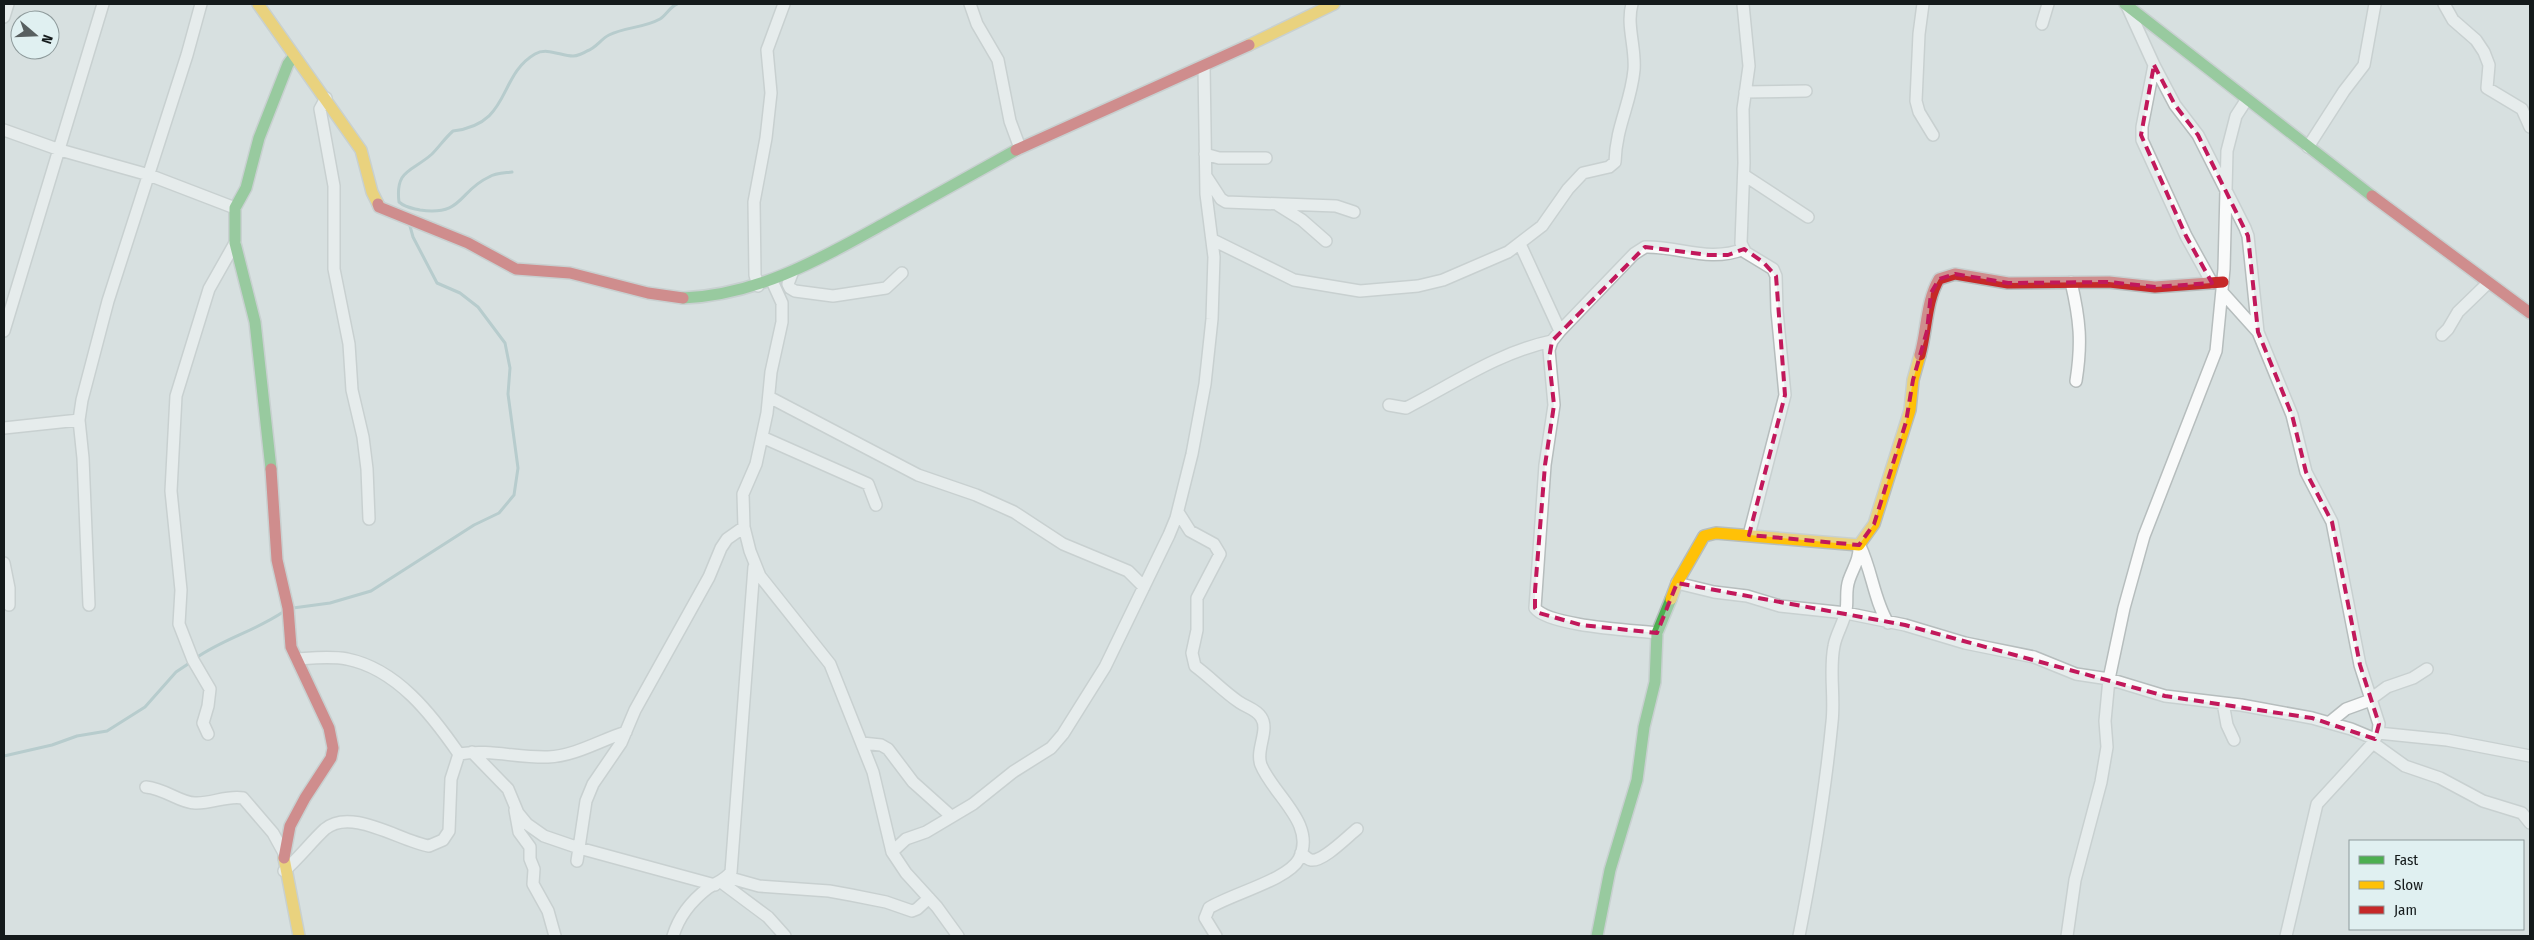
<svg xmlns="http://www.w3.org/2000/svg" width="2534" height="940" font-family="'Fira Sans Condensed',sans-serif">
<rect width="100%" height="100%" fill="#d7e0e0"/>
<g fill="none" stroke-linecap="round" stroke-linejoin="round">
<path stroke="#90b3b5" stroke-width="3" d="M512,172C505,173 495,173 489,177C458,191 464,216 420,210C412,208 406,208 399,202C395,169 412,172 432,154C439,147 445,138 453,131C512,124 497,76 535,54C547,47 561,56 573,56C577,56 584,53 587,51C596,48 601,39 609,35C625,27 644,28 660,19C666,15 670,7 677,4
M293,608L330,603L371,591L474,525L499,513L514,495L518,468L508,394L510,368L505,343L478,307L460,293L437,283L413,237L410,226
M196,658C223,639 255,631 283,612
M4,756L52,745L77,736L107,731L145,707L176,672L191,662"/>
<defs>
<path id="street" d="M970,4L977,24L998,60L1010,121L1020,148
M1743,4L1749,66L1743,109L1744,163L1741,243L1745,252L1773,269L1776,276L1777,311L1785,395L1749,535
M1923,4L1919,34L1916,101L1919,112L1933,135
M2444,4L2453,20L2476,40L2484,52L2489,65L2487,88L2522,109L2530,127
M2128,8L2154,65L2142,127V140L2186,236L2212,283
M4,17L8,4
M2042,24L2048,4
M2154,65L2175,105L2198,135L2245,228L2248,236L2258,332
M1745,92L1806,91
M326,98L320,109L334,186V269L349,344L352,390L363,437L367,469L369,519
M4,130L60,150L149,175L235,208
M2308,147L2344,91L2364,65L2375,4
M1205,154L1219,158H1266
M1744,175L1808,217
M1206,176L1221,199L1226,202L1336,206L1354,212
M1278,205L1302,220L1326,241
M1213,240L1294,280L1360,291L1418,286L1443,280L1508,252L1542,226L1568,189L1583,173L1609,167L1615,162C1616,126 1631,103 1634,70C1636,48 1626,25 1632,4
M1520,244L1560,331
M793,271L788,284L790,288L795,291L833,296L886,288L902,273
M772,281L782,303V322L771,372L767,413L756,464L743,494L744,527L750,551L760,576L830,664L873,772L892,852L906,873L937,907L958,936
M2071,282C2080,320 2082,343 2076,381
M758,286L755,275L754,202L766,138L771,93L767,50L784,4
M2222,292L2258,332L2292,415L2306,472L2332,522L2360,665L2379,724L2378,733L2373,743L2317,804L2286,936
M4,331L103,4
M2442,335L2448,329L2458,312L2488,283
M769,397L918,475L976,495L1014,512L1063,544L1128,571L1144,587
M1389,405L1406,408C1453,384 1499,352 1552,341
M4,428L79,420
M762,437L868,484L876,505
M1178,512L1190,531L1214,544L1220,554L1197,598V630L1192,653L1195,666C1210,677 1224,692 1239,702C1246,707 1256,709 1261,717C1270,730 1255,750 1261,765C1273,795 1317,824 1299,859C1288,880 1231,894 1209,908L1205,918L1216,936
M1860,546C1872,571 1874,600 1888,623
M4,563L9,588V605
M1677,583L1714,592L1747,596L1780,606L1846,613L1905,625L1965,643L2034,657L2076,674L2109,679L2165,696L2241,705L2312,718L2351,729L2375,739
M89,605L83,458L79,420L82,400L108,301L187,55L201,4
M1657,633C1632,630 1548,626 1535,608L1545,465L1554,405L1549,350L1552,341L1560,331L1634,254L1645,247C1680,246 1708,263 1744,249
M297,659C313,658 330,656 347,659C397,669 432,715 459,754
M2223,703L2227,725L2234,740
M2330,722L2346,709L2368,701L2387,687L2413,678L2427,669
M2378,733L2447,740L2530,756
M208,734L203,723L208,706L210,689L193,660L179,624L181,590L171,491L176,396L209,289L235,243
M862,743L881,745L888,749L913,782L951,816
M2373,743L2405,766L2440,778L2483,801L2522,813L2530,823
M472,752L508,789L518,813L527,824L544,836L579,848L715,885
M146,787C166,789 180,803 195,803C211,804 227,795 243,798L273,833L284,853
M515,810L519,832L530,847V859L534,869L533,884L548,911L555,936
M892,852L906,839L926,832L973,804L1013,772L1051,748L1063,734L1105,667L1169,535L1176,518L1192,454L1205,384L1212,319L1214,257L1206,194L1204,66
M1301,853C1304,855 1307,859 1311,860C1323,862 1348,836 1357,829
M577,861L586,801L593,784L621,743L635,710L709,577L721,548L727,539L744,527
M284,871C299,858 311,842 325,829C351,807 400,841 429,846L443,840L449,831L451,779L459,754C489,749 518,758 548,757C575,756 601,740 626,732
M727,877L759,886L829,891L851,895L886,902L912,911L917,909L929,898
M721,882L768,917L785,936
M673,936C679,916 691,901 708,888C717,882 724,881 731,872L754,567
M1799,936C1813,865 1825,794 1832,722C1835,697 1829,671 1834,646C1836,634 1844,623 1846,610C1848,600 1845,591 1849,580C1853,568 1860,559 1859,545
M2067,936L2075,880L2101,782L2107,747L2105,721L2109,679L2124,608L2144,536L2216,351L2224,269L2227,151L2236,116L2247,99"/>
<path id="fast" d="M2125,4L2372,196
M683,298C759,295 822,258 887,222C930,198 973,174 1016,150
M271,469L255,322L235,243V208L246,188L259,138L288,64L294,56
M1597,936L1610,870L1637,780L1644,727L1655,682L1657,633L1671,599"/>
<path id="slow" d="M258,4L361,150L372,192L378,204
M1249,45L1334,4
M1671,599L1677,583L1704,536L1716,533L1859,545L1874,524L1910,410L1913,380L1920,355
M284,858L299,936"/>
<path id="jam" d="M1016,150L1249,45
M2372,196L2530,313
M378,204L379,207L468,243L516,269L570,273L648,293L683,298
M1920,355C1927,330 1926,301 1939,279L1955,274L2008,283L2109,282L2155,287L2223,282
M271,469L277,560L288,608L291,647L329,728L333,748L331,758L305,798L290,826L284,858"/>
</defs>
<use href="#street" stroke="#b6bdbd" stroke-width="14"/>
<use href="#fast" stroke="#b6bdbd" stroke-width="14"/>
<use href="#slow" stroke="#b6bdbd" stroke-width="14"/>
<use href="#jam" stroke="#b6bdbd" stroke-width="14"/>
<use href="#street" stroke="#f9fafa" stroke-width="11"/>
<use href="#fast" stroke="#4caf50" stroke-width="11"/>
<use href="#slow" stroke="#ffc107" stroke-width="11"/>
<use href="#jam" stroke="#c62828" stroke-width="11"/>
</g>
<path d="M0 0H2534V940H0ZM2154,65L2175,105L2198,135L2248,236L2258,332L2292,415L2306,472L2332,522L2360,665L2379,724L2375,739L2312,718L2165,696L1905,625L1677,583L1657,633L1581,625L1539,613L1535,608V591L1545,465L1554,405L1549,359L1552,341L1645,247L1708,255H1728L1744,249L1763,262L1776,276L1785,395L1749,535L1859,545L1874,524L1906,422L1913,380L1927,331L1931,293L1939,279L1955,274L2008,283L2109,282L2155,287L2212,283L2186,236L2141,135Z" fill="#d7e0e0" fill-opacity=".55" fill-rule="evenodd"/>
<path fill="none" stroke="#c2185b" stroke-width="4" stroke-dasharray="10 6" stroke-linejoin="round" d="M2154,65L2175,105L2198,135L2248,236L2258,332L2292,415L2306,472L2332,522L2360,665L2379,724L2375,739L2312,718L2165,696L1905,625L1677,583L1657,633L1581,625L1539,613L1535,608V591L1545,465L1554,405L1549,359L1552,341L1645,247L1708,255H1728L1744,249L1763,262L1776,276L1785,395L1749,535L1859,545L1874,524L1906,422L1913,380L1927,331L1931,293L1939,279L1955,274L2008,283L2109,282L2155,287L2212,283L2186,236L2141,135Z"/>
<rect width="2534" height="940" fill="none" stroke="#141a1b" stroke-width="10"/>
<rect x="2349" y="840" width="175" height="90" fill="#e0f0f1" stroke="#8e9a9b"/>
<rect x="2359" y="856" width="25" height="8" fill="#4caf50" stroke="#8e9a9b"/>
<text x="2394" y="865" font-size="15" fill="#141a1b">Fast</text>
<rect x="2359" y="881" width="25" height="8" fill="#ffc107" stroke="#8e9a9b"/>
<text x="2394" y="890" font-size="15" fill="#141a1b">Slow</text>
<rect x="2359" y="906" width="25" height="8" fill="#c62828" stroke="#8e9a9b"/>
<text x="2394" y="915" font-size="15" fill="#141a1b">Jam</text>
<g transform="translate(35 35) rotate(109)"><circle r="24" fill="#e0f0f1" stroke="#8e9a9b"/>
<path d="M0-4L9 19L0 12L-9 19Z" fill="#585f60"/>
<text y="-8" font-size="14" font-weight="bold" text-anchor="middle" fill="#141a1b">N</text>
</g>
</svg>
